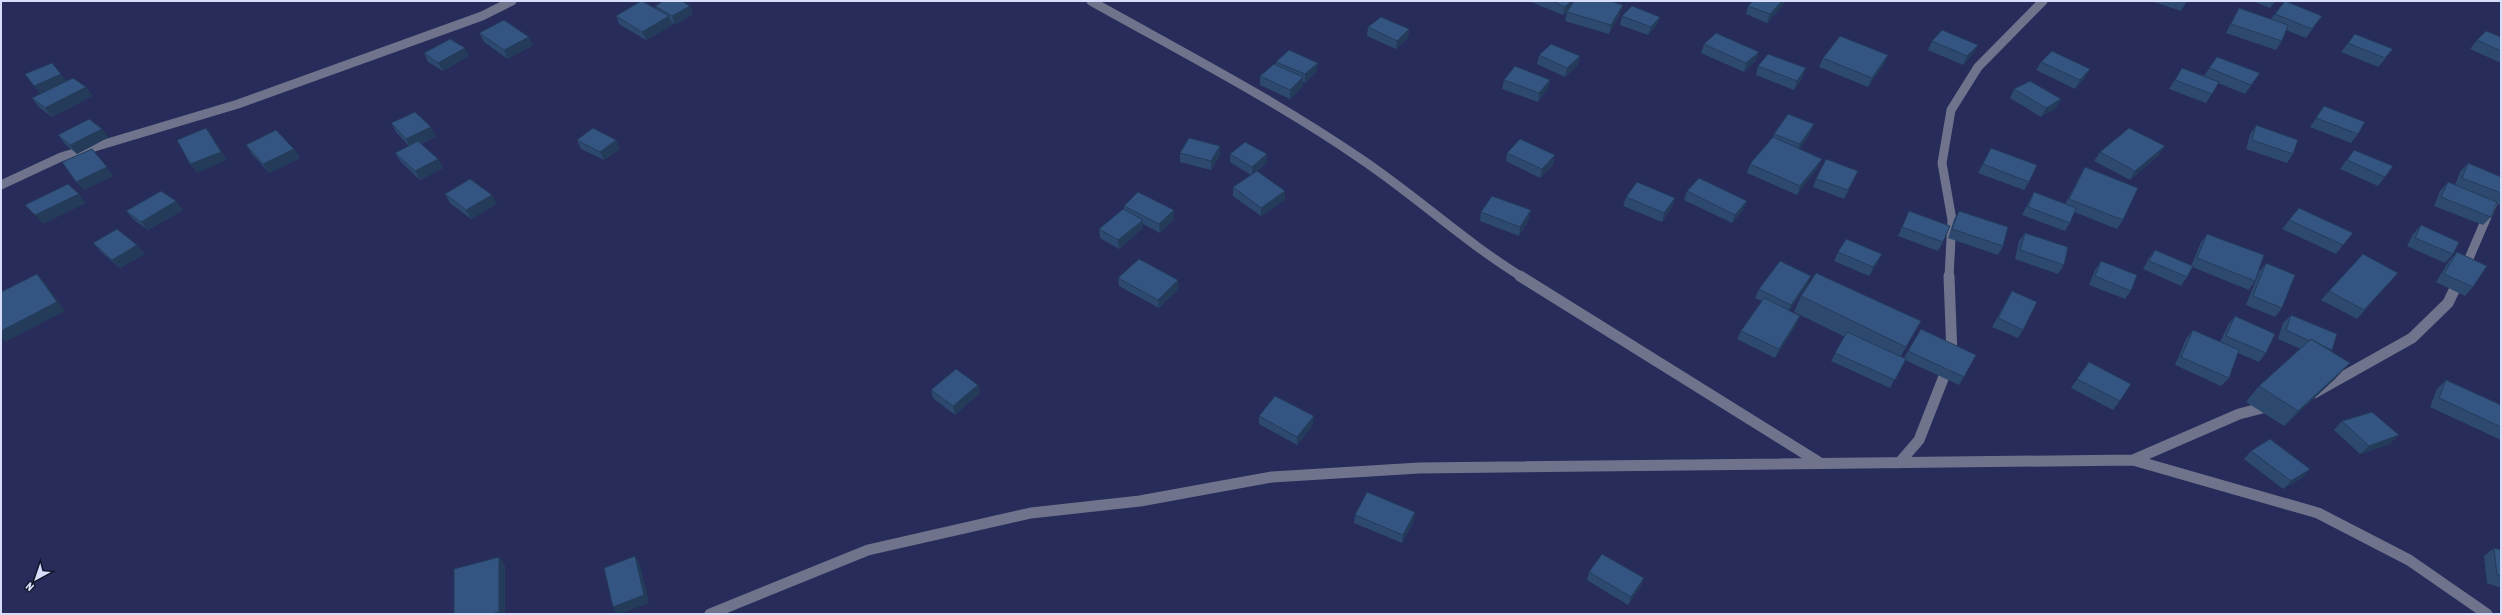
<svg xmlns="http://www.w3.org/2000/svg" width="2502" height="615" font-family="'Asap Condensed',sans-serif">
<rect width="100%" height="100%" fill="#272c5a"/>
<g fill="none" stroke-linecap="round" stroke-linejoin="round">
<path stroke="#6f748c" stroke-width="9" d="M1091,1C1182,52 1275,100 1361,159C1416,196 1465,242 1522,277
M1,185L61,157L238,104L482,16L512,1
M1949,277L1952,220L1942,163L1951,110L1978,67L2043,1
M2461,277L2498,191L2501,190"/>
<path stroke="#6f748c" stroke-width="11" d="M1520,276L1820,463
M2314,393L2412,338L2448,303L2461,276
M2133,460L2239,414L2270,406
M1899,463L1919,440L1952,356L1949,276
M710,614L868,550L1031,513L1140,501L1272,477L1419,468L2133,460L2318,513L2409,560L2487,614"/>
</g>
<path fill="#2d496f" d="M1531,1H1610L1620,14L1609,34L1565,21L1567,12L1569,10L1563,15L1531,2Z
M1753,1H1784L1783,5L1767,23L1746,14L1748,6Z
M2151,1H2187L2181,11Z
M2253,1H2276L2270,8Z
M655,6L693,14L675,25L671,22L672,25L646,40L619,24L616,16L656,9Z
M2239,8L2271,19L2275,14L2322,16L2306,38L2286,30L2282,41L2276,50L2226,33L2234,17Z
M1622,16L1660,17L1657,25L1648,35L1620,25Z
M1368,27L1409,29L1408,38L1396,49L1367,36Z
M479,33L533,45L508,59L484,42Z
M2355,34L2386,58L2378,67L2341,52Z
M2501,37V63L2470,49L2477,40Z
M1932,41L1974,53L1963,65L1928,50Z
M1704,44L1756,60L1744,72L1701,53Z
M424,53L469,56L443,71L428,62Z
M1539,55L1580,56L1578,65L1565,77L1537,64Z
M1888,55L1884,64L1868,87L1819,67L1823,58Z
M2217,57L2260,73L2245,94L2218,83L2212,94L2206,103L2169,89L2182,68L2204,76Z
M1276,62L1317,71L1305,83L1303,82V86L1290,99L1260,85V76L1276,65Z
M2041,62L2085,78L2075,89L2036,70Z
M1758,66L1803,77L1794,90L1756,75Z
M1504,80H1550L1548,88L1538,102L1502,89Z
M67,81L86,87L92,96L52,117L39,107L32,98L41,94L34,86Z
M2014,89L2056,108L2041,117L2010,98Z
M2324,106L2358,134L2351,143L2310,127Z
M391,123L436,136L421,144L438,159L443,168L420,180L401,162L395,153L409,146L396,132Z
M1814,124L1810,133L1800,149L1822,159L1818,167L1797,195L1747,173L1750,164L1773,137L1774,134Z
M2256,125L2293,154L2287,163L2246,149L2250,134Z
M58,135L109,137L77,154L65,144Z
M577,140H616L620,149L604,160L581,149Z
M246,145L294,149L300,158L269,173L252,154Z
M1991,148L2029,182L2024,190L1978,173Z
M2354,150L2385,177L2378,186L2340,169Z
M2100,152L2159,155L2130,180L2094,161Z
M1180,153L1220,155L1211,170L1180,162Z
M1507,153L1554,164L1540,178L1506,161Z
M1230,154L1267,163L1257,171L1285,191V200L1261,216L1233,196V187L1251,175L1230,162Z
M2468,163L2501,177V205L2496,204L2491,217L2483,225L2434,206L2440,191L2448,182L2455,185L2460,172Z
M2085,167L2123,220L2117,229L2074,212L2070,223L2065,231L2022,215L2034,192L2065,204Z
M1816,179L1854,180L1844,199L1813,187Z
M1687,191L1743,210L1732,223L1684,200Z
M445,194L497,204L471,219L450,203Z
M1626,197L1675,198L1672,207L1662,222L1623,206Z
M1124,206L1174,219L1160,233L1143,224V228L1119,249L1100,238L1099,229L1124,209Z
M2299,208L2343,245L2336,254L2282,229Z
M183,210L148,230L134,220L126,211Z
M1909,211L1943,242L1938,251L1898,236Z
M1959,211L2003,246L1998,255L1948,238L1954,219Z
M1481,212L1529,219L1519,236L1480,221Z
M2421,225L2453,254L2445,263L2407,246L2413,234Z
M2025,233L2064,265L2058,274L2015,259L2019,241Z
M2207,234L2255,281L2249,290L2192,267L2187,277L2181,286L2143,269L2149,258L2155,250L2191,266L2201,242Z
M93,243L137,245L145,254L120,268L101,252Z
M1838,252L1878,263L1869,276L1834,261Z
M2457,252L2473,287L2465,296L2436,282L2449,261Z
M2101,261L2131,291L2125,299L2089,285L2095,270Z
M2266,263L2282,308L2275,317L2246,305L2259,272Z
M2398,273L2357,319L2321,300L2329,291Z
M1118,278L1179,289L1159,308L1119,286Z
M1807,285L1789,311L1796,325L1775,358L1737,339L1741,331L1762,301L1755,298L1759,289Z
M2012,291L2023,330L2018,338L1992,327Z
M1801,296L1921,321L1901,356L1904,358L1908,351L1964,377L1959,385L1905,360L1890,388L1831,361L1845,337L1794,312Z
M2291,315L2332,350L2331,351L2336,378L2284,426L2246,402L2259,386L2301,349L2278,339L2283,323Z
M2235,316L2266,353L2259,362L2238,353L2229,378L2221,386L2175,365L2186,339L2193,330L2220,342L2228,325Z
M2089,362L2120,401L2113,410L2071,388Z
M2446,380L2501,405V440L2430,407L2437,389Z
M978,385L980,393L955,415L933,398L931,390Z
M1259,416L1313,425L1297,445L1259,424Z
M2342,421L2390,444L2360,454L2334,430Z
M2251,451L2310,469L2302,478L2283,489L2244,459Z
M1355,515L1414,520L1402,543L1354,523Z
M2494,548L2501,550V588L2487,583L2484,556Z
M1589,572L1641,586L1628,605L1587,580Z"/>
<path fill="#243c5a" d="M1571,1H1575L1574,4L1563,15L1565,7Z
M1782,1H1784L1783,5L1767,23L1770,14Z
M1623,5L1620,14L1609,34L1611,25Z
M690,6L693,14L675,25L672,16Z
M669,16L672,25L646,40L642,32Z
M1660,17L1657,25L1648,35L1651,27Z
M1409,29L1408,38L1396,49L1397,41Z
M529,37L533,45L508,59L504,50Z
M1978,45L1974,53L1963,65L1967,56Z
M465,48L469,56L443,71L438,63Z
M1759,52L1756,60L1744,72L1746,63Z
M1888,55L1884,64L1868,87L1872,78Z
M1580,56L1578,65L1565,77L1567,68Z
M1318,63L1317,71L1305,83V74Z
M1806,68L1803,77L1794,90L1797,81Z
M2090,69L2085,78L2075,89L2080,80Z
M61,74L68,83L41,95L34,86Z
M1303,77V86L1290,99V90Z
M1550,80L1548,88L1538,102L1539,93Z
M86,87L92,96L52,117L45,108Z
M2061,99L2056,108L2041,117L2046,108Z
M1814,124L1810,133L1797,153L1800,144Z
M431,127L436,136L411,148L406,139Z
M206,128L213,137L227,160L197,173L190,164Z
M102,129L109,137L77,154L70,145Z
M616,140L620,149L604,160L600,152Z
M1220,146V155L1211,170V161Z
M2165,146L2159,155L2130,180L2135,171Z
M92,149L114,176L84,190L76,182Z
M294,149L300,158L269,173L263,164Z
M1267,154V163L1252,175V167Z
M1555,155L1554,164L1540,178L1542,169Z
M438,159L443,168L420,180L415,171Z
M1822,159L1818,167L1797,195L1800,186Z
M1858,171L1854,180L1844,199L1848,190Z
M1285,191V200L1261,216V208Z
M79,194L86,203L43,224L35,215Z
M492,195L497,204L471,219L466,210Z
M1675,198L1672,207L1662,222L1664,213Z
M176,201L183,210L148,230L141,222Z
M1747,201L1743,210L1732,223L1735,215Z
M1174,210V219L1160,233L1159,224Z
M1531,210L1529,219L1519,236L1520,227Z
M1143,220V228L1119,249L1118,240Z
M137,245L145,254L120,268L112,260Z
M1882,254L1878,263L1869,276L1873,267Z
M37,274L45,283L65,311L5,342L1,337V331Z
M1811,276L1807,285L1787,313L1791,305Z
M1178,280L1179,289L1159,308L1158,300Z
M1800,316L1796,325L1775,358L1779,349Z
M2350,363L2336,378L2284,426L2298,411Z
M978,385L980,393L955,415L953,406Z
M1314,416L1313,425L1297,445V437Z
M2399,435L2390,444L2360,454L2369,446Z
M2310,469L2302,478L2283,489L2291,481Z
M1415,512L1414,520L1402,543L1403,535Z
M635,556L640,564L649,603L620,614H617L613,607Z
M499,557L505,565V614H491Z
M1644,578L1641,586L1628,605L1631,597Z"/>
<path fill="#345581" stroke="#243c5a" d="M641,1H642L669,16L642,32L616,16Z
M663,1H682L690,6L672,16L655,6Z
M1552,1H1571L1565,7Z
M1574,1H1610L1623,5L1611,25L1567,12Z
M1753,1H1782L1770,14L1748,6Z
M2285,1L2322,16L2312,29L2275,14Z
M1632,6L1660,17L1651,27L1622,16Z
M2239,8L2288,25L2282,41L2231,24Z
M1381,17L1409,29L1397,41L1368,27Z
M504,20L529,37L504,50L479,33Z
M1942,30L1978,45L1967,56L1932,41Z
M2486,31L2501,37V51L2477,40Z
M1716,33L1759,52L1746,63L1704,44Z
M2355,34L2393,49L2385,58L2348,43Z
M1840,36L1888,55L1872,78L1823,58Z
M450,39L465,48L438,63L424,53Z
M1551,44L1580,56L1567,68L1539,55Z
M1289,50L1318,63L1305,74L1276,62Z
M2052,51L2090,69L2080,80L2041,62Z
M1768,54L1806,68L1797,81L1758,66Z
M2217,57L2260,73L2251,85L2209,68Z
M52,63L61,74L34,86L25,74Z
M1274,64L1303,77L1290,90L1260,76Z
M1515,66L1550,80L1539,93L1504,80Z
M2182,68L2219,82L2212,94L2175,80Z
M73,78L86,87L45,108L32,98Z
M2030,81L2061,99L2046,108L2014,89Z
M2324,106L2365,122L2358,134L2316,118Z
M415,112L431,127L406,139L391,123Z
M1788,114L1814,124L1800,144L1774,134Z
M89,119L102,129L70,145L58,135Z
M2256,125L2298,140L2293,154L2252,140Z
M206,128L221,152L190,164L177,140Z
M593,128L616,140L600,152L577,140Z
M2129,128L2165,146L2135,171L2100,152Z
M276,130L294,149L263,164L246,145Z
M1773,137L1822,159L1800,186L1750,164Z
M1189,138L1220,146L1211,161L1180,153Z
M1520,139L1555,155L1542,169L1507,153Z
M418,141L438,159L415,171L395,153Z
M1245,142L1267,154L1252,167L1230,154Z
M1991,148L2037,165L2029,182L1983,164Z
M92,149L107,167L76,182L62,162Z
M2354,150L2393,166L2385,177L2347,160Z
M1826,159L1858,171L1848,190L1816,179Z
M2468,163L2501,177V193L2462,178Z
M2085,167L2138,188L2123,220L2069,199Z
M1257,171L1285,191L1261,208L1233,187Z
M1699,178L1747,201L1735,215L1687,191Z
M470,179L492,195L466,210L445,194Z
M1637,182L1675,198L1664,213L1626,197Z
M2448,182L2497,202L2491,217L2441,197Z
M68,184L79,194L35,215L25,205Z
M161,191L176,201L141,222L126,211Z
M1138,192L1174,210L1159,224L1124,206Z
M2034,192L2076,208L2070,223L2028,207Z
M1492,196L1531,210L1520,227L1481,212Z
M2299,208L2353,233L2343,245L2289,220Z
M1123,209L1143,220L1118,240L1099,229Z
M1909,211L1950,226L1943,242L1902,227Z
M1959,211L2008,227L2003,246L1952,229Z
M2421,225L2459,242L2453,254L2415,238Z
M117,229L137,245L112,260L93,243Z
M2025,233L2068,247L2064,265L2020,250Z
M2207,234L2264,255L2255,281L2197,258Z
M1846,239L1882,254L1873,267L1838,252Z
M2155,250L2193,266L2187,277L2149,261Z
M2457,252L2487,266L2473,287L2444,274Z
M2363,254L2398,273L2364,310L2329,291Z
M1139,259L1178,280L1158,300L1118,278Z
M1780,261L1811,276L1791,305L1759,289Z
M2101,261L2137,275L2131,291L2095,276Z
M2266,263L2295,275L2282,308L2253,296Z
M1816,273L1921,321L1906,347L1801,296Z
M37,274L57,302L1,331V292Z
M2012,291L2037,302L2023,330L1998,318Z
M1764,298L1800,316L1779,349L1741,331Z
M2291,315L2337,334L2332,350L2323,346L2311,339L2310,341L2286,330Z
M2235,316L2275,334L2266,353L2226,336Z
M1921,329L1976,355L1964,377L1908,351Z
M2193,330L2239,350L2229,378L2181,357Z
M1847,332L1906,359L1895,380L1835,353Z
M2311,339L2350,363L2298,411L2259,386Z
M2089,362L2131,384L2120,401L2077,379Z
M956,369L978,385L953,406L931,390Z
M2446,380L2501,405V427L2439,398Z
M1275,396L1314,416L1297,437L1259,416Z
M2372,412L2399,435L2369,446L2342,421Z
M2270,439L2310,469L2291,481L2251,451Z
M1367,492L1415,512L1403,535L1355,515Z
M2494,548L2501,550V576L2497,575Z
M1602,554L1644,578L1631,597L1589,572Z
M635,556L644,595L613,607L604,568Z
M499,557V612L491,614H454V569Z"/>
<rect width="2502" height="615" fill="none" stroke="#d7defb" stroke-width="4"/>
<g transform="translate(36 579) rotate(220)" stroke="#14172c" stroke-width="3" paint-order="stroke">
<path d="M0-3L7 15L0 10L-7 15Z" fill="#d7defb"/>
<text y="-6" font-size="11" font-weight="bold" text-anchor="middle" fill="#d7defb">N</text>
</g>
</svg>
